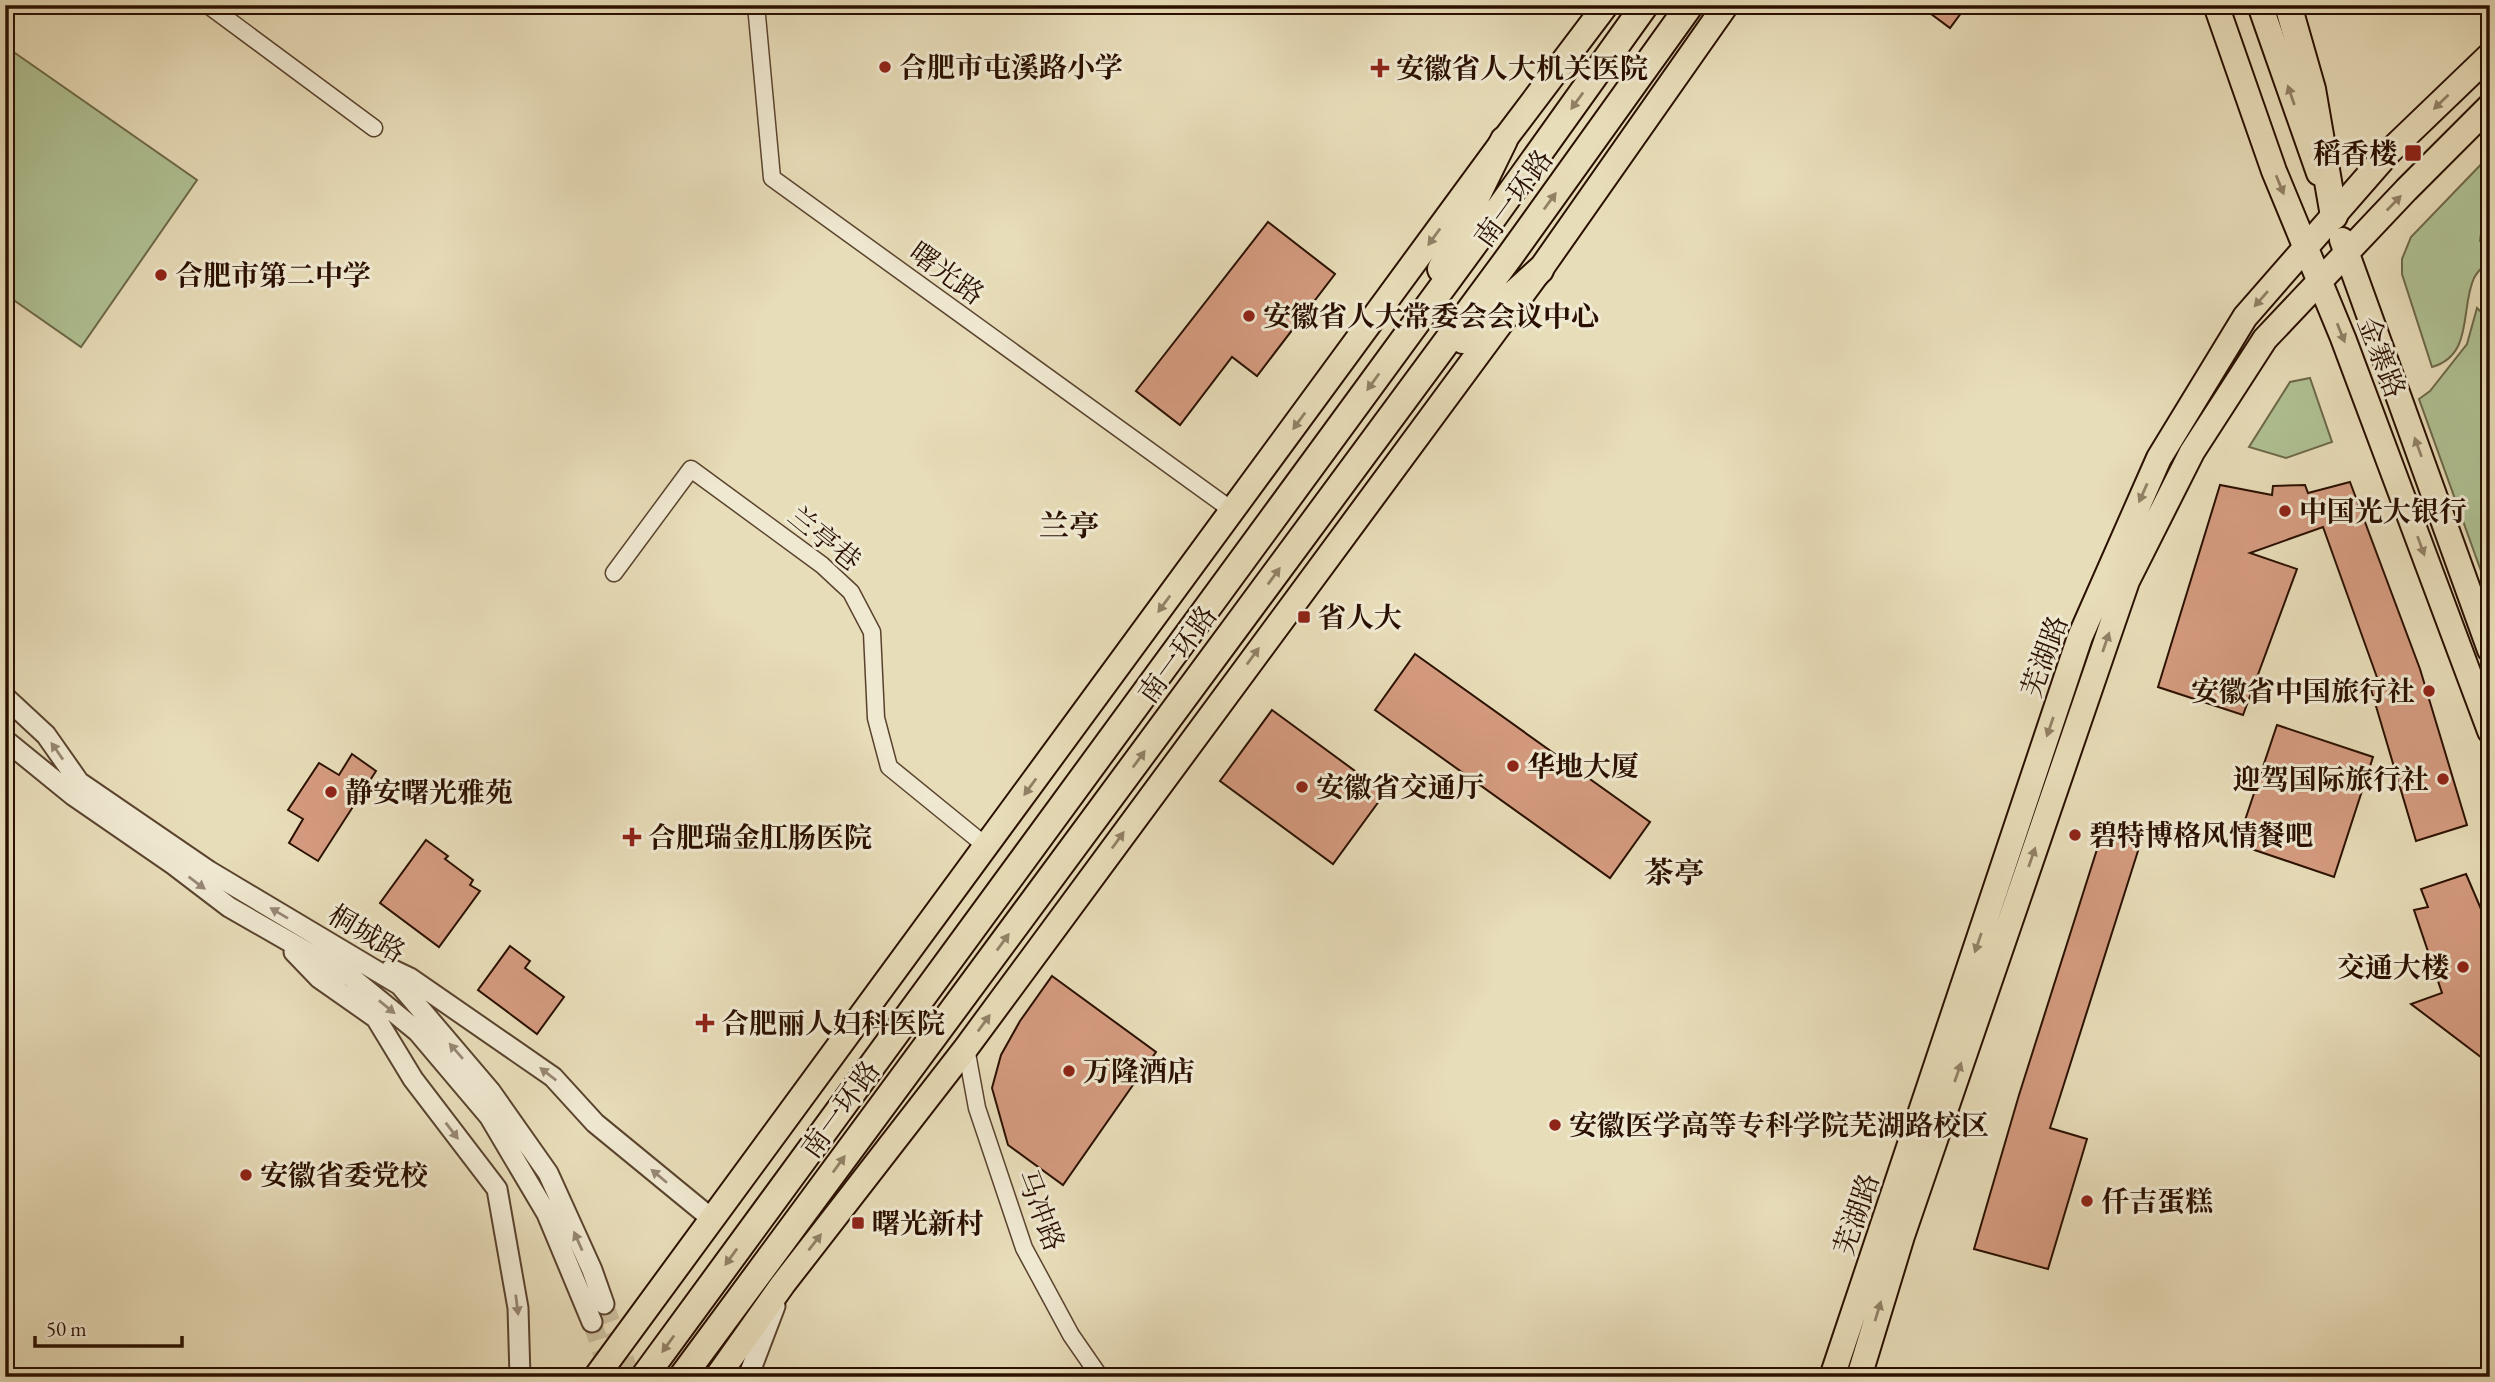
<svg xmlns="http://www.w3.org/2000/svg" width="2495" height="1382" font-family="'EB Garamond','Noto Serif SC',serif">
<rect width="100%" height="100%" fill="#e8ddb9"/>
<filter id="stains"><feTurbulence type="fractalNoise" baseFrequency=".00286" numOctaves="4"/><feColorMatrix values="0 0 0 0 .2 0 0 0 0 .09 0 0 0 0 .02 0 0 0 .5 -.17"/></filter>
<radialGradient id="worn" r=".72"><stop offset=".6" stop-color="#630" stop-opacity="0"/><stop offset="1" stop-color="#630" stop-opacity=".3"/></radialGradient>
<path fill="#b0c294" stroke="#6d694a" stroke-width="2" d="M5,46L197,180L81,347L5,294Z
M2490,155V191L2486,197L2480,241L2488,249V261C2483,266 2477,272 2474,278C2460,308 2474,355 2432,367L2402,274V259L2411,237Z
M2477,308L2490,321V596L2419,399L2430,391L2467,344Z
M2310,378L2332,442L2286,458L2249,447L2290,382Z"/>
<path fill="#d59b80" stroke="#2a1000" stroke-width="2" d="M1919,5H1967L1950,28Z
M1268,222L1335,274L1257,376L1232,357L1180,425L1136,391Z
M2350,482L2420,669L2467,825L2416,841L2370,686L2379,683L2323,527L2250,553L2297,569L2243,715L2158,687L2220,485L2272,495L2273,486L2305,485L2308,493Z
M1415,654L1650,822L1610,878L1375,710Z
M1272,710L1385,793L1333,864L1220,781Z
M2277,725L2373,757L2334,877L2237,844Z
M352,754L376,771L318,861L289,843L303,819L288,810L319,763L339,775Z
M2106,821L2144,832L2050,1128L2087,1139L2048,1269L1974,1249L2019,1095Z
M426,840L448,856L445,859L473,880L470,885L480,891L439,947L380,903Z
M2466,874L2490,930V1064L2411,1004L2442,993L2414,910L2428,907L2421,889Z
M510,946L530,961L525,968L564,997L537,1034L478,990Z
M1052,976L1156,1052L1063,1185L1008,1145L992,1088L1001,1055L1020,1021Z"/>
<g fill="none" stroke-linecap="round" stroke-linejoin="round">
<path stroke="#ccbe9d" stroke-width="19" stroke-dasharray="19 10" stroke-linecap="butt" d="M604,1304L631,1377
M592,1322L609,1374"/>
<defs>
<path id="minor" d="M208,5L374,128
M756,5L772,178L1233,511
M614,573L691,469L822,565L851,592L872,632L876,718L889,767L986,846
M966,1048L977,1108L1024,1248L1071,1335L1100,1377"/>
<path id="tertiary" d="M5,697L46,735L79,782L209,871L400,985L491,1092L548,1173L592,1270L604,1304
M5,740L74,796L174,865L229,907L351,977L418,1032L489,1116L547,1214L592,1322
M294,952L319,978L376,1018L413,1079L497,1189L518,1308L520,1377
M391,969L410,978L553,1077L595,1123L712,1219
M748,1377L775,1306"/>
<path id="primary" d="M2216,5L2274,171L2343,338L2490,731
M2260,5L2319,173
M2342,240L2490,650
M596,1377L1504,140L1606,5
M717,1377L783,1284L966,1048L1540,270L1726,5
M1832,1377L2080,637L2159,458L2245,317L2389,152L2490,55
M1859,1377L1902,1236L2127,581L2192,452L2265,339L2406,190L2490,106"/>
<path id="trunk" d="M2288,5L2312,89L2334,216
M1441,269L1504,140
M1463,340L1540,270
M644,1377L1482,233L1645,5
M682,1377L1510,256L1690,5"/>
</defs>
<use href="#minor" stroke="#5a432e" stroke-width="19"/>
<use href="#tertiary" stroke="#5a432e" stroke-width="23"/>
<use href="#primary" stroke="#2a1000" stroke-width="28"/>
<use href="#trunk" stroke="#2a1000" stroke-width="30"/>
<use href="#minor" stroke="#f0e9d2" stroke-width="16"/>
<use href="#tertiary" stroke="#f0e9d2" stroke-width="19"/>
<use href="#primary" stroke="#e8ddb9" stroke-width="24"/>
<use href="#trunk" stroke="#e8ddb9" stroke-width="26"/>
</g>
<defs><path id="oneway-solid" d="M-6-.8H1V-3.2L6.5 0L1 3.2V.8H-6Z" transform="scale(1.75)"/></defs>
<g fill="#928166">
<use href="#oneway-solid" transform="translate(2291 95) rotate(-109)"/>
<use href="#oneway-solid" transform="translate(1577 101) rotate(126)"/>
<use href="#oneway-solid" transform="translate(2441 102) rotate(136)"/>
<use href="#oneway-solid" transform="translate(2280 185) rotate(68)"/>
<use href="#oneway-solid" transform="translate(1550 201) rotate(-54)"/>
<use href="#oneway-solid" transform="translate(2394 203) rotate(-46)"/>
<use href="#oneway-solid" transform="translate(1434 237) rotate(126)"/>
<use href="#oneway-solid" transform="translate(2261 299) rotate(131)"/>
<use href="#oneway-solid" transform="translate(2341 333) rotate(68)"/>
<use href="#oneway-solid" transform="translate(1373 382) rotate(126)"/>
<use href="#oneway-solid" transform="translate(1299 421) rotate(126)"/>
<use href="#oneway-solid" transform="translate(2418 447) rotate(-110)"/>
<use href="#oneway-solid" transform="translate(2143 493) rotate(114)"/>
<use href="#oneway-solid" transform="translate(2421 546) rotate(70)"/>
<use href="#oneway-solid" transform="translate(1274 576) rotate(-54)"/>
<use href="#oneway-solid" transform="translate(1164 604) rotate(126)"/>
<use href="#oneway-solid" transform="translate(2106 642) rotate(-71)"/>
<use href="#oneway-solid" transform="translate(1253 656) rotate(-54)"/>
<use href="#oneway-solid" transform="translate(2050 727) rotate(109)"/>
<use href="#oneway-solid" transform="translate(1139 759) rotate(-54)"/>
<use href="#oneway-solid" transform="translate(1030 787) rotate(126)"/>
<use href="#oneway-solid" transform="translate(1118 840) rotate(-54)"/>
<use href="#oneway-solid" transform="translate(2032 857) rotate(-71)"/>
<use href="#oneway-solid" transform="translate(1003 942) rotate(-54)"/>
<use href="#oneway-solid" transform="translate(1978 943) rotate(109)"/>
<use href="#oneway-solid" transform="translate(984 1023) rotate(-54)"/>
<use href="#oneway-solid" transform="translate(1958 1072) rotate(-71)"/>
<use href="#oneway-solid" transform="translate(839 1164) rotate(-54)"/>
<use href="#oneway-solid" transform="translate(815 1242) rotate(-52)"/>
<use href="#oneway-solid" transform="translate(731 1257) rotate(126)"/>
<use href="#oneway-solid" transform="translate(1878 1311) rotate(-73)"/>
<use href="#oneway-solid" transform="translate(668 1344) rotate(126)"/>
</g>
<g fill="#978774">
<use href="#oneway-solid" transform="translate(57 751) rotate(-125)"/>
<use href="#oneway-solid" transform="translate(197 883) rotate(37)"/>
<use href="#oneway-solid" transform="translate(279 913) rotate(-149)"/>
<use href="#oneway-solid" transform="translate(387 1007) rotate(39)"/>
<use href="#oneway-solid" transform="translate(456 1051) rotate(-131)"/>
<use href="#oneway-solid" transform="translate(548 1074) rotate(-142)"/>
<use href="#oneway-solid" transform="translate(452 1131) rotate(53)"/>
<use href="#oneway-solid" transform="translate(659 1176) rotate(-140)"/>
<use href="#oneway-solid" transform="translate(578 1241) rotate(-114)"/>
<use href="#oneway-solid" transform="translate(517 1305) rotate(83)"/>
</g>
<g fill="#8f2418" stroke="#f0e9d2" stroke-width="2.5">
<circle cx="885" cy="67" r="7"/>
<path d="M1376.5 57.5h7v7h7v7h-7v7h-7v-7h-7v-7h7z"/>
<rect x="2404" y="144" width="18" height="18" rx="3.5"/>
<circle cx="161" cy="275" r="7"/>
<circle cx="1249" cy="316" r="7"/>
<circle cx="2285" cy="511" r="7"/>
<rect x="1297" y="610" width="14" height="14" rx="3.5"/>
<circle cx="2429" cy="691" r="7"/>
<circle cx="1513" cy="766" r="7"/>
<circle cx="2443" cy="779" r="7"/>
<circle cx="1302" cy="787" r="7"/>
<circle cx="331" cy="792" r="7"/>
<circle cx="2075" cy="835" r="7"/>
<path d="M628.5 826.5h7v7h7v7h-7v7h-7v-7h-7v-7h7z"/>
<circle cx="2463" cy="967" r="7"/>
<path d="M701.5 1012.5h7v7h7v7h-7v7h-7v-7h-7v-7h7z"/>
<circle cx="1069" cy="1071" r="7"/>
<circle cx="1555" cy="1125" r="7"/>
<circle cx="246" cy="1175" r="7"/>
<circle cx="2087" cy="1201" r="7"/>
<rect x="851" y="1216" width="14" height="14" rx="3.5"/>
</g>
<g text-anchor="middle" stroke-width="6" stroke-linejoin="round" paint-order="stroke">
<g font-size="28" font-weight="bold" fill="#2a1000" stroke="#f0e9d2" text-anchor="start">
<text x="899" y="77">合肥市屯溪路小学</text>
<text x="1396" y="78">安徽省人大机关医院</text>
<text x="2397" y="163" text-anchor="end">稻香楼</text>
<text x="175" y="285">合肥市第二中学</text>
<text x="1263" y="326">安徽省人大常委会会议中心</text>
<text x="2299" y="521">中国光大银行</text>
<text x="1318" y="627">省人大</text>
<text x="2415" y="701" text-anchor="end">安徽省中国旅行社</text>
<text x="1527" y="776">华地大厦</text>
<text x="2429" y="789" text-anchor="end">迎驾国际旅行社</text>
<text x="1316" y="797">安徽省交通厅</text>
<text x="345" y="802">静安曙光雅苑</text>
<text x="2089" y="845">碧特博格风情餐吧</text>
<text x="648" y="847">合肥瑞金肛肠医院</text>
<text x="2449" y="977" text-anchor="end">交通大楼</text>
<text x="721" y="1033">合肥丽人妇科医院</text>
<text x="1083" y="1081">万隆酒店</text>
<text x="1569" y="1135">安徽医学高等专科学院芜湖路校区</text>
<text x="260" y="1185">安徽省委党校</text>
<text x="2101" y="1211">仟吉蛋糕</text>
<text x="872" y="1233">曙光新村</text>
</g>
<g font-size="28" fill="#2a1000" stroke="#f0e9d2">
<text transform="translate(1513 198) rotate(-54)" y="10">南一环路</text>
<text transform="translate(947 273) rotate(36)" y="10">曙光路</text>
<text transform="translate(2382 357) rotate(69)" y="10">金寨路</text>
<text transform="translate(825 538) rotate(39)" y="10">兰亭巷</text>
<text transform="translate(1177 654) rotate(-54)" y="10">南一环路</text>
<text transform="translate(2044 656) rotate(-70)" y="10">芜湖路</text>
<text transform="translate(367 933) rotate(31)" y="10">桐城路</text>
<text transform="translate(840 1109) rotate(-54)" y="10">南一环路</text>
<text transform="translate(1041 1210) rotate(69)" y="10">马冲路</text>
<text transform="translate(1856 1214) rotate(-71)" y="10">芜湖路</text>
</g>
<g font-size="30" font-weight="bold" fill="#2a1000" stroke="#f0e9d2">
<text x="1069" y="536">兰亭</text>
<text x="1674" y="883">茶亭</text>
</g>
</g>
<rect width="2495" height="1382" fill="none" stroke="#e8ddb9" stroke-width="28"/>
<rect x="7" y="7" width="2481" height="1368" fill="none" stroke="#2a1000" stroke-width="3.5"/>
<rect x="14" y="14" width="2467" height="1354" fill="none" stroke="#2a1000" stroke-width="2"/>
<path d="M35 1336v10h147v-10" fill="none" stroke="#2a1000" stroke-width="3.5"/>
<text x="46" y="1336" font-size="21" fill="#2a1000" stroke="#f0e9d2" stroke-width="5" paint-order="stroke">50 m</text>
<rect width="100%" height="100%" filter="url(#stains)"/>
<rect width="100%" height="100%" fill="url(#worn)"/>
</svg>
